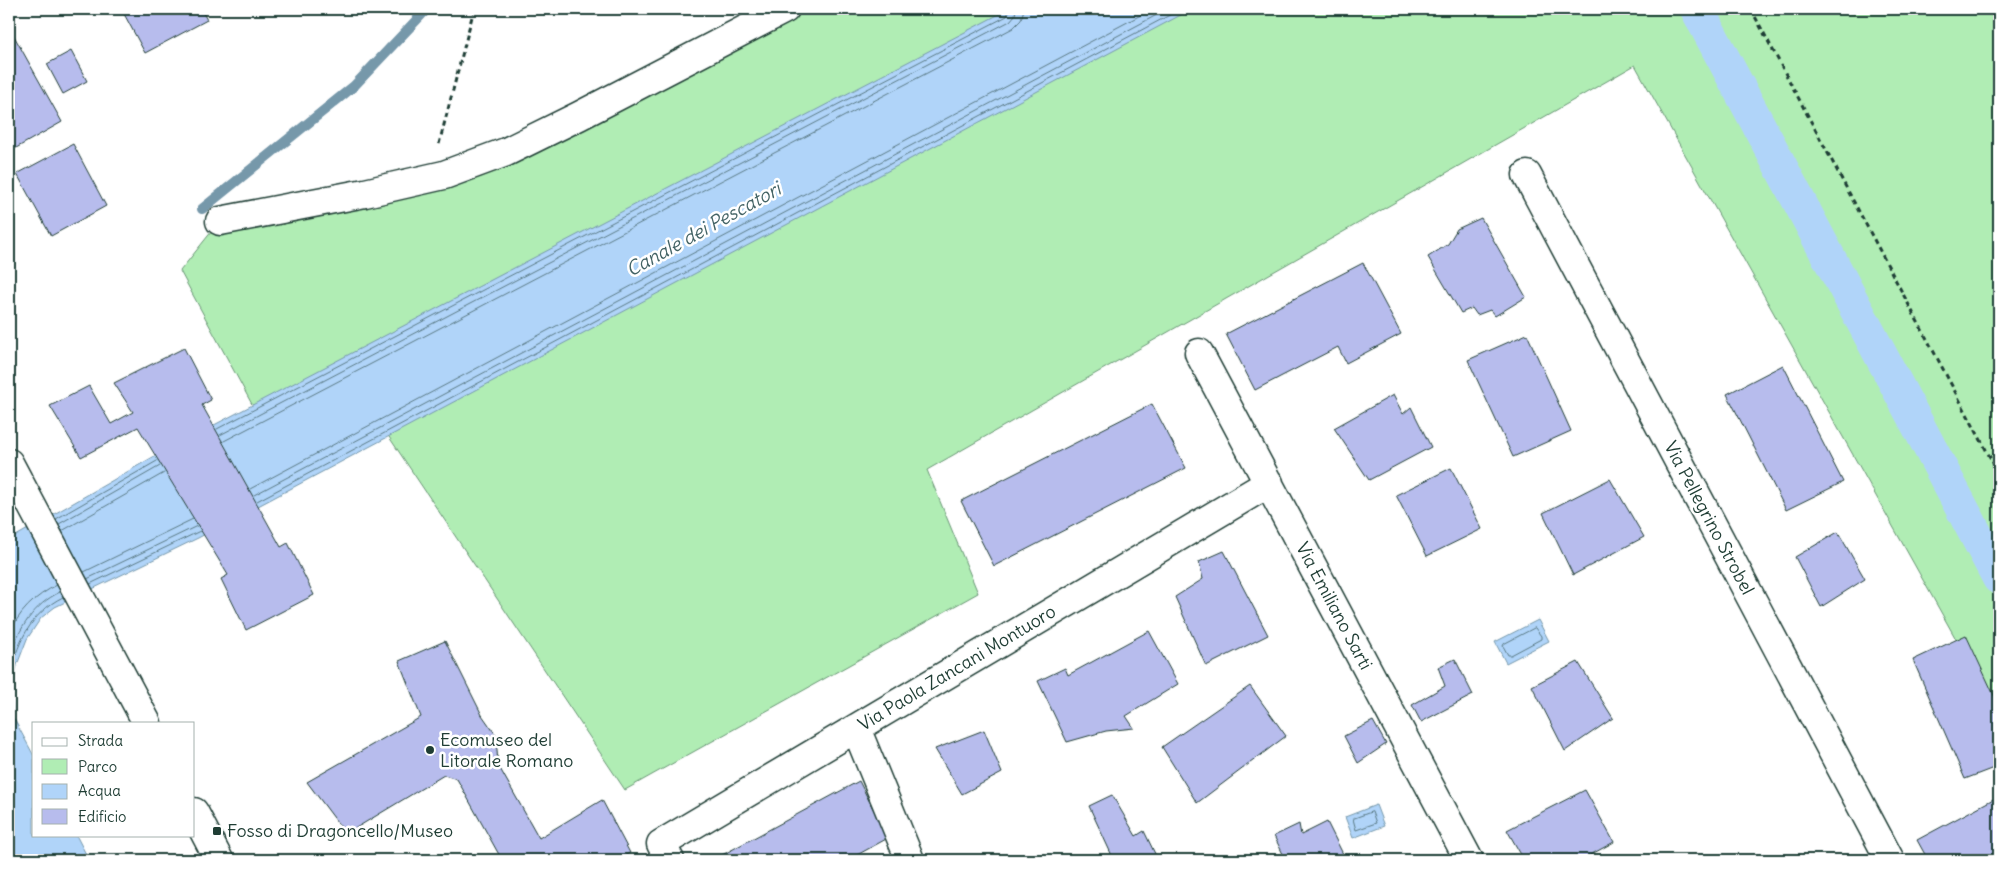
<svg xmlns="http://www.w3.org/2000/svg" width="2008" height="869" font-family="Delius,sans-serif">
<rect width="100%" height="100%" fill="#fff"/>
<filter id="ink" filterUnits="userSpaceOnUse"><feTurbulence type="fractalNoise" baseFrequency=".02" numOctaves="2"/><feDisplacementMap in="SourceGraphic" scale="10" xChannelSelector="R" yChannelSelector="G"/><feConvolveMatrix kernelMatrix="1 2 1 2 8 2 1 2 1" color-interpolation-filters="sRGB"/></filter>
<g filter="url(#ink)">
<path fill="#b0edb4" stroke="#689574" d="M785,9H1999V716L1635,65L927,470L978,593L625,790L371,410L281,458L180,271L220,221L444,175Z"/>
<path fill="#b0d4f9" stroke="#7698aa" d="M1009,9H1192L198,538L55,607L41,618L27,639L17,665L11,692L13,717L34,756V835H76L89,860H17L9,844V540L153,457Z
M1538,620L1549,641L1506,663L1495,642Z
M1376,805L1384,826L1353,838L1345,817Z"/>
<g fill="none" stroke-linecap="round" stroke-linejoin="round">
<path stroke="#597983" stroke-width="1" d="M217,429L1007,16L1010,9
M220,435L1010,21L1015,15L1016,9
M224,441L1013,28L1021,20L1024,9
M250,489L1152,9
M254,495L1168,9
M257,501L1181,9
M56,519L157,461
M59,524L160,466
M62,531L164,473
M84,572L193,519
M87,579L197,526
M90,584L200,531
M1535,628L1541,636V639L1511,655H1508L1503,646L1504,644Z
M9,635C18,612 35,596 57,585
M9,656C20,628 33,605 60,592
M9,680C16,645 30,613 63,597
M1372,812L1376,823L1356,830L1353,819Z"/>
<path stroke="#7698aa" stroke-width="10" d="M202,209L354,86L427,9"/>
<path stroke="#b0d4f9" stroke-width="34" d="M1697,9L1999,578"/>
</g>
<path fill="#b7bced" stroke="#1f3d34" d="M129,9H201L207,20L145,53L123,12Z
M9,27L62,122L9,152Z
M71,51L87,81L63,94L47,64Z
M73,144L106,206L51,236L17,174Z
M1481,218L1526,297L1495,316L1490,310L1477,315L1472,308L1461,313L1428,257L1448,244L1457,229Z
M1363,263L1401,334L1346,363L1338,347L1255,390L1226,334Z
M1527,334L1571,431L1513,457L1468,360Z
M184,348L211,400L202,405L281,547L288,543L314,595L246,630L221,579L228,575L138,427L81,457L50,406L89,386L111,424L133,412L114,383Z
M1783,365L1843,482L1786,510L1727,394Z
M1393,395L1403,414L1411,407L1431,447L1369,480L1334,428Z
M1152,404L1186,468L994,566L961,501Z
M1451,468L1482,529L1427,556L1396,495Z
M1610,479L1644,537L1573,575L1543,513Z
M1838,532L1865,579L1821,607L1795,557Z
M1224,551L1268,635L1206,666L1175,597L1203,579L1199,562Z
M1149,631L1178,684L1126,716L1134,728L1106,731L1067,742L1038,681L1065,668L1068,675Z
M1966,635L1999,706V766L1965,779L1913,660Z
M445,641L482,715L496,735L498,765L539,838L602,800L630,853L615,860H502L457,779L444,775L346,834L307,782L421,717L399,661Z
M1455,659L1473,695L1421,722L1412,705L1445,686L1438,667Z
M1578,662L1613,718L1565,751L1532,686Z
M1250,686L1286,736L1197,803L1162,747Z
M1373,721L1386,744L1358,763L1344,736Z
M984,730L1002,773L962,794L935,749Z
M859,781L888,838L848,860H713Z
M1585,790L1614,842L1581,860H1524L1507,830Z
M1112,795L1136,836L1144,831L1158,860H1114L1089,806Z
M1999,796V860H1928L1917,840Z
M1327,822L1346,860H1286L1274,836L1299,824L1301,835Z"/>
<g fill="none" stroke-linecap="round" stroke-linejoin="round">
<defs>
<path id="minor" d="M1527,175L1890,860
M220,221L365,193L444,175L506,152L579,116L785,9
M1199,353L1469,860
M9,463L147,723
M856,728L910,860
M194,812L219,860
M670,860L661,844L1269,483"/>
</defs>
<use href="#minor" stroke="#1f3d34" stroke-width="31"/>
<path stroke="#1f3d34" stroke-width="3" stroke-dasharray="5 4" stroke-linecap="butt" d="M1751,9L1999,474
M439,144L474,9"/>
<use href="#minor" stroke="#fff" stroke-width="28"/>
</g>
</g>
<g fill="#1f3d34" stroke="#fff" stroke-width="2">
<circle cx="430" cy="750" r="5"/>
<rect x="212" y="826" width="10" height="10" rx="2.5"/>
</g>
<g text-anchor="middle" stroke-width="5" stroke-linejoin="round" paint-order="stroke">
<g font-size="18" fill="#1f3d34" stroke="#fff">
<text transform="translate(1709 518) rotate(62)" y="6">Via Pellegrino Strobel</text>
<text transform="translate(1334 606) rotate(62)" y="6">Via Emiliano Sarti</text>
<text transform="translate(957 668) rotate(-31)" y="6">Via Paola Zancani Montuoro</text>
</g>
<g font-size="18" fill="#1f3d34" stroke="#fff" text-anchor="start">
<text x="440" y="746">Ecomuseo del<tspan x="440" dy="21">Litorale Romano</tspan></text>
<text x="227" y="837">Fosso di Dragoncello/Museo</text>
</g>
<g font-size="19" font-style="italic" fill="#436365" stroke="#fff">
<text transform="translate(703 229) rotate(-29)" y="7">Canale dei Pescatori</text>
</g>
</g>
<rect width="2008" height="869" fill="none" stroke="#fff" stroke-width="30"/>
<rect x="15" y="15" width="1978" height="839" fill="none" stroke="#1f3d34" stroke-width="2" filter="url(#ink)"/>
<rect x="32" y="722" width="162" height="115" fill="#ffffff" stroke="#a5b1ae"/>
<rect x="42" y="738" width="25" height="8" fill="#ffffff" stroke="#a5b1ae"/>
<text x="78" y="746" font-size="15" fill="#1f3d34">Strada</text>
<rect x="42" y="759" width="25" height="15" fill="#b0edb4" stroke="#a5b1ae"/>
<text x="78" y="772" font-size="15" fill="#1f3d34">Parco</text>
<rect x="42" y="784" width="25" height="15" fill="#b0d4f9" stroke="#a5b1ae"/>
<text x="78" y="796" font-size="15" fill="#1f3d34">Acqua</text>
<rect x="42" y="809" width="25" height="15" fill="#b7bced" stroke="#a5b1ae"/>
<text x="78" y="822" font-size="15" fill="#1f3d34">Edificio</text>
</svg>
